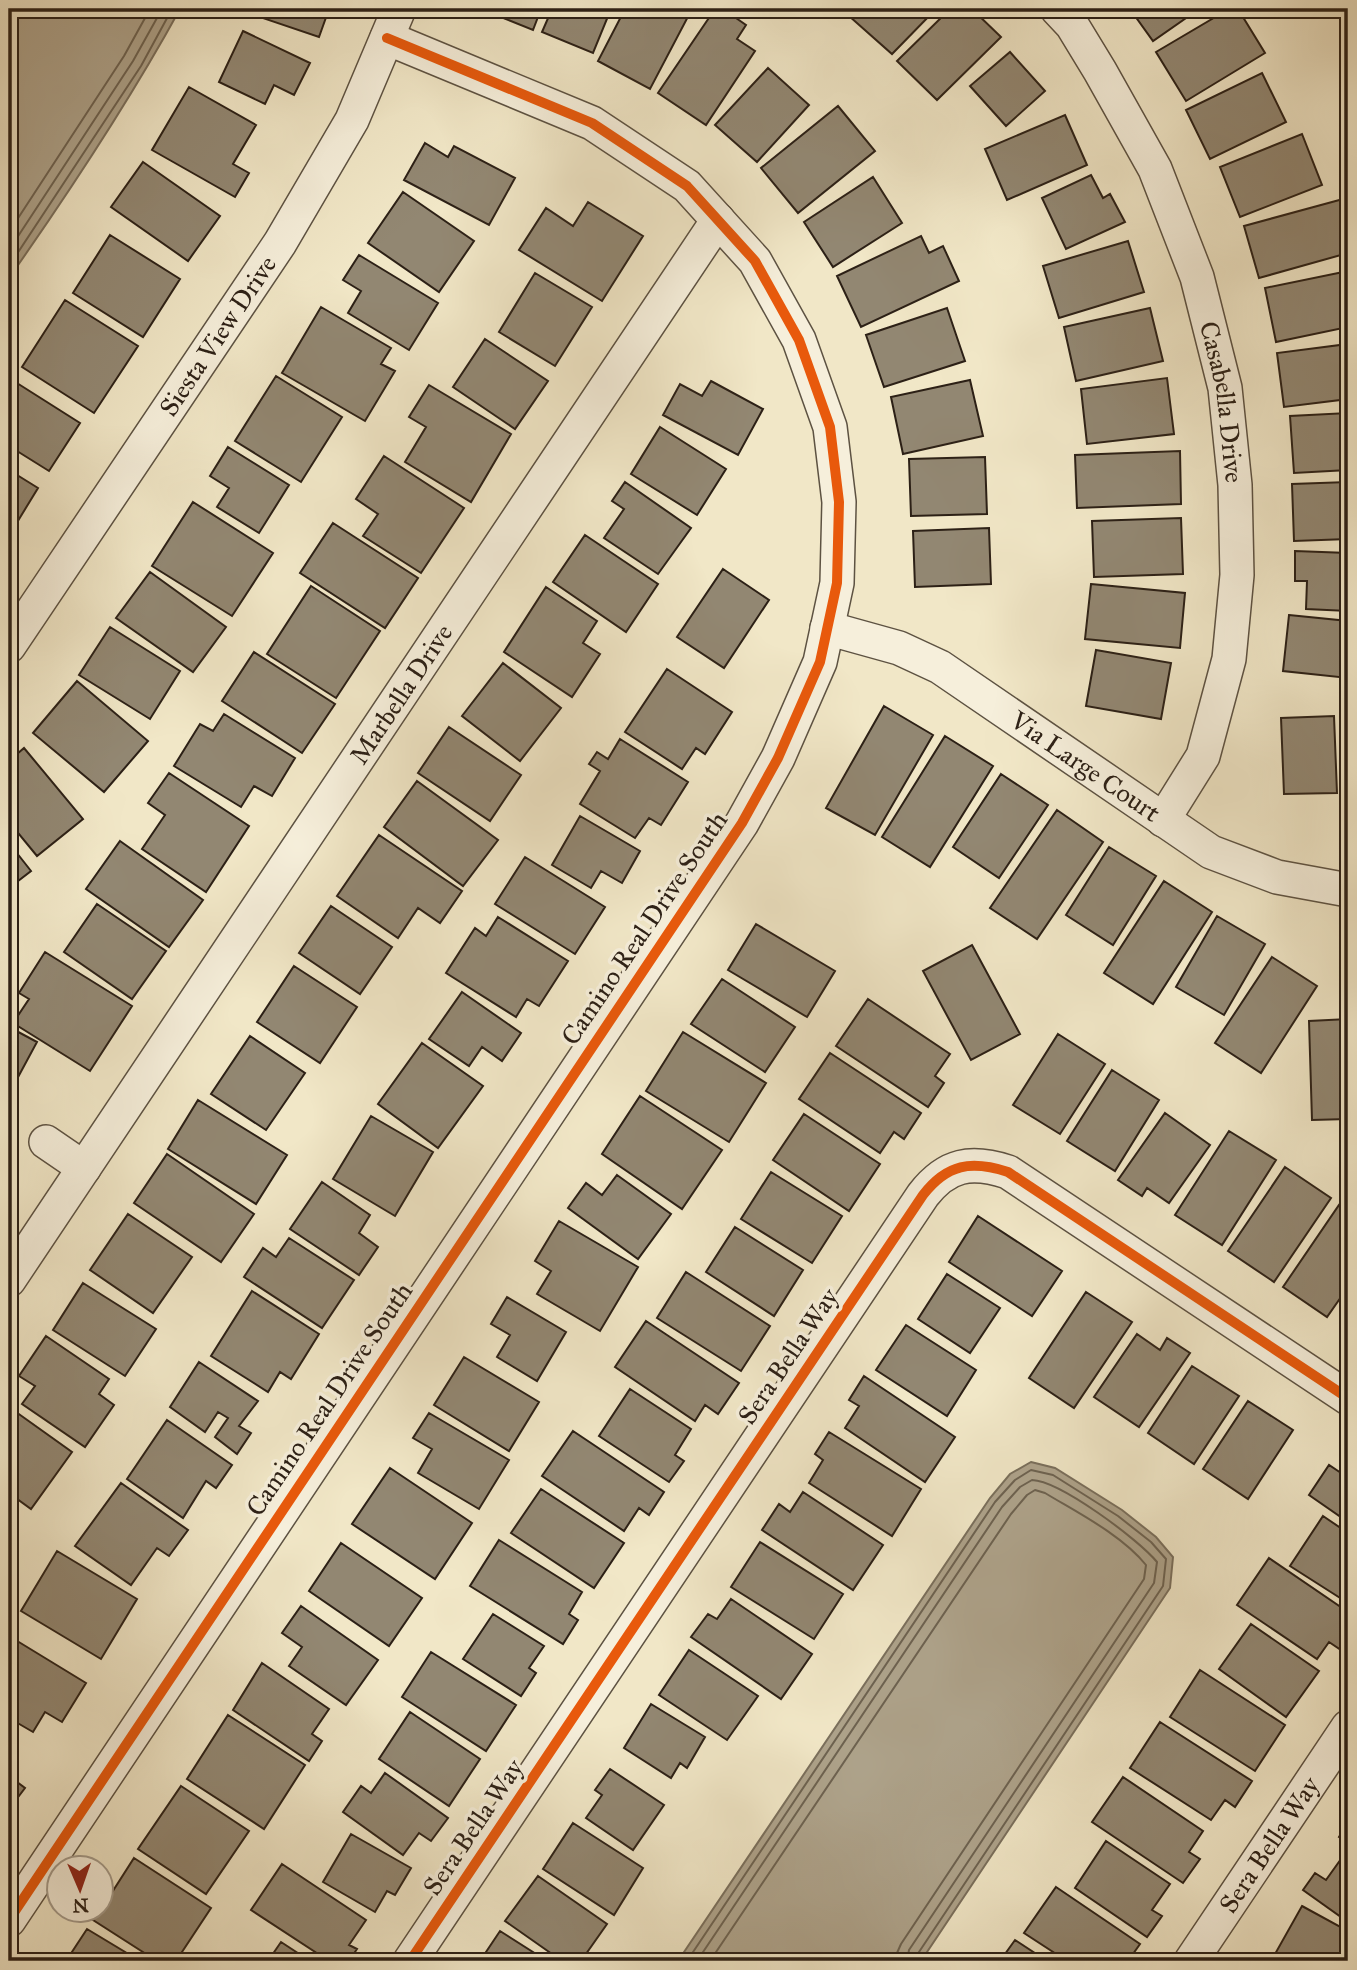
<svg xmlns="http://www.w3.org/2000/svg" width="1357" height="1970" font-family="'IM FELL Great Primer',serif">
<rect width="100%" height="100%" fill="#f1e7c7"/>
<filter id="stains"><feTurbulence type="fractalNoise" baseFrequency=".00286" numOctaves="4"/><feColorMatrix values="0 0 0 0 .2 0 0 0 0 .09 0 0 0 0 .02 0 0 0 .5 -.17"/></filter>
<radialGradient id="worn" r=".72"><stop offset=".6" stop-color="#630" stop-opacity="0"/><stop offset="1" stop-color="#630" stop-opacity=".3"/></radialGradient>
<path fill="#aea38b" stroke="#7a6f5c" stroke-width="2" d="M9,9H180C129,102 70,191 9,278Z
M1031,1462L1055,1468L1122,1510L1156,1537L1173,1557L1170,1588L921,1961H678L990,1498L1010,1474Z"/>
<g fill="none" stroke-linecap="round" stroke-linejoin="round">
<path stroke="#6d6250" stroke-width="2" d="M9,232L124,56L150,9
M9,250L133,61L162,9
M9,266L141,66L172,9
M687,1961L995,1502L1015,1480L1031,1470L1053,1475L1118,1516L1151,1542L1166,1559L1163,1586L917,1955L915,1961
M697,1961L1002,1507L1020,1487L1032,1480C1060,1481 1138,1539 1157,1562L1154,1583L909,1950L907,1961
M710,1961L1011,1514L1027,1495L1035,1490L1045,1493C1078,1513 1122,1535 1146,1565L1144,1579L901,1944L897,1953L896,1961"/>
</g>
<path fill="#928772" stroke="#2c2016" stroke-width="2" d="M247,9H329L319,37L245,12Z
M481,9H541L533,30Z
M552,9H611L593,53L542,32Z
M625,9H692L650,89L598,61Z
M715,9H723L746,25L737,39L755,51L706,125L658,93Z
M856,9H936L892,54L849,16Z
M950,9H972L1001,37L937,100L897,61Z
M1130,9H1199L1153,41Z
M1229,9H1238L1265,53L1186,101L1156,52Z
M243,31L310,63L294,95L274,85L265,104L219,82Z
M1010,52L1045,91L1006,126L970,86Z
M768,68L809,105L757,162L715,125Z
M1262,73L1286,122L1210,159L1186,110Z
M189,87L256,125L233,164L249,173L235,197L152,150Z
M838,106L875,151L798,213L761,168Z
M1065,115L1087,165L1007,200L985,149Z
M1302,134L1322,185L1240,217L1220,167Z
M425,143L448,157L454,146L515,178L489,225L404,180Z
M143,162L220,216L188,261L111,207Z
M1091,175L1103,198L1110,194L1125,222L1066,249L1042,198Z
M873,177L902,223L833,267L804,222Z
M403,192L474,241L439,292L368,243Z
M1343,199L1348,218V253L1259,278L1244,226Z
M588,202L643,236L602,301L519,250L546,208L573,226Z
M110,235L180,279L143,337L73,293Z
M921,236L929,253L943,246L959,281L861,327L837,276Z
M1128,241L1144,292L1059,318L1043,266Z
M359,255L438,303L409,350L348,313L361,291L343,280Z
M1348,271V327L1276,342L1265,288Z
M535,273L592,307L555,366L499,332Z
M65,300L138,346L94,413L22,367Z
M321,307L391,348L381,364L395,371L365,421L282,373Z
M947,308L965,361L884,387L866,335Z
M1150,308L1163,361L1076,381L1064,327Z
M485,339L548,381L515,429L453,387Z
M1348,344V399L1284,407L1277,353Z
M276,376L342,417L301,482L235,441Z
M9,378L80,423L49,471L9,446Z
M1167,378L1174,434L1087,444L1081,389Z
M970,380L983,436L903,454L891,397Z
M711,381L763,409L738,455L663,415L680,384L702,396Z
M429,385L511,434L471,502L405,462L426,427L409,417Z
M1348,413V470L1294,473L1290,416Z
M660,427L726,469L697,515L631,474Z
M228,447L289,485L259,533L217,507L229,488L210,476Z
M1180,451L1181,504L1077,508L1075,455Z
M384,456L464,508L421,573L363,536L378,514L356,499Z
M985,457L987,514L911,516L909,459Z
M9,470L38,488L13,529L9,526Z
M625,482L691,528L658,574L604,538L624,509L612,501Z
M1348,482V539L1294,541L1292,484Z
M193,502L273,553L232,616L152,566Z
M1181,518L1183,574L1094,577L1092,521Z
M333,523L418,578L385,628L300,573Z
M989,528L991,584L915,587L913,531Z
M585,535L658,584L626,632L553,582Z
M1295,551L1348,553V611L1306,609L1307,581H1295Z
M723,569L769,600L724,668L677,637Z
M150,572L226,627L193,672L116,618Z
M1091,584L1185,593L1180,648L1085,639Z
M311,586L380,631L336,698L267,654Z
M546,587L597,621L583,643L600,654L572,697L504,652Z
M1289,615L1348,621V678L1283,671Z
M110,627L180,671L150,719L79,675Z
M1096,650L1171,663L1161,719L1086,706Z
M254,652L335,704L302,753L222,701Z
M503,663L561,708L520,761L462,716Z
M667,669L732,712L705,754L696,748L682,769L625,732Z
M77,681L148,741L104,792L33,733Z
M884,706L933,735L875,835L826,808Z
M224,714L295,758L272,796L254,786L241,807L174,766L200,724L213,731Z
M1334,716L1337,793L1284,794L1281,718Z
M449,727L521,775L490,821L418,773Z
M945,736L993,766L930,867L882,837Z
M620,739L688,782L661,825L649,818L635,838L580,804L600,771L589,764L597,752L608,759Z
M24,748L83,819L37,856L9,822V761Z
M169,773L249,826L206,892L142,849L165,815L148,803Z
M1001,774L1048,805L999,878L953,847Z
M417,781L498,840L463,886L384,827Z
M1057,810L1103,842L1037,939L990,908Z
M580,816L640,851L622,883L601,871L591,888L552,865Z
M379,835L462,891L440,923L418,908L398,938L337,896Z
M120,841L203,900L169,947L86,889Z
M9,843L31,871L9,888Z
M1109,847L1156,876L1113,945L1066,915Z
M525,857L605,907L575,954L495,904Z
M1164,881L1212,912L1153,1004L1104,973Z
M97,904L166,951L132,999L64,952Z
M331,906L392,947L360,994L299,953Z
M1217,916L1265,944L1224,1015L1176,987Z
M498,917L568,961L539,1006L527,999L516,1017L446,973L475,928L486,936Z
M756,924L835,971L807,1017L728,970Z
M972,945L1020,1034L971,1060L923,971Z
M45,952L132,1006L90,1071L13,1023L29,999L19,993Z
M1272,957L1317,986L1261,1073L1215,1043Z
M294,966L357,1007L320,1063L257,1022Z
M722,979L795,1027L765,1072L691,1024Z
M462,992L521,1033L502,1061L482,1047L469,1066L429,1039Z
M868,999L950,1054L935,1076L944,1083L928,1107L836,1046Z
M1348,1019V1119L1312,1120L1309,1021Z
M9,1027L37,1042L17,1079L9,1074Z
M683,1032L766,1083L729,1142L646,1091Z
M1058,1034L1105,1064L1060,1134L1013,1105Z
M250,1036L305,1073L266,1130L211,1094Z
M422,1043L483,1086L438,1148L378,1104Z
M830,1053L921,1113L904,1139L894,1132L880,1153L799,1099Z
M1112,1070L1159,1100L1115,1171L1067,1141Z
M640,1096L722,1150L682,1209L602,1154Z
M198,1100L287,1155L256,1204L168,1149Z
M1165,1113L1210,1145L1169,1203L1147,1188L1142,1196L1118,1180Z
M804,1114L880,1164L849,1211L773,1160Z
M371,1116L433,1152L395,1216L333,1179Z
M1229,1131L1276,1160L1222,1245L1175,1215Z
M167,1154L254,1214L221,1262L134,1203Z
M1285,1167L1331,1198L1274,1282L1228,1251Z
M771,1172L842,1216L812,1263L741,1219Z
M617,1175L671,1214L638,1259L568,1208L586,1183L602,1195Z
M322,1182L370,1215L359,1233L378,1247L359,1275L290,1229Z
M1339,1205L1348,1211V1287L1327,1317L1283,1287Z
M128,1214L192,1257L153,1313L90,1270Z
M978,1216L1062,1271L1032,1316L949,1262Z
M559,1221L638,1267L600,1331L537,1294L551,1271L535,1261Z
M735,1227L803,1270L774,1316L706,1272Z
M289,1238L354,1280L322,1328L244,1277L263,1248L276,1257Z
M686,1272L770,1326L741,1371L657,1318Z
M947,1274L1000,1308L970,1353L918,1319Z
M83,1283L156,1329L125,1376L53,1330Z
M252,1291L319,1334L291,1379L280,1372L268,1392L211,1356Z
M1086,1292L1132,1322L1074,1408L1029,1378Z
M507,1297L566,1332L537,1381L497,1357L510,1335L491,1324Z
M646,1321L739,1383L718,1414L705,1405L695,1421L615,1367Z
M906,1325L976,1370L947,1416L876,1370Z
M1137,1334L1160,1350L1167,1338L1190,1353L1139,1427L1094,1397Z
M46,1336L109,1379L99,1394L114,1405L85,1447L22,1404L35,1386L19,1376Z
M464,1357L539,1402L509,1451L434,1405Z
M199,1362L258,1401L239,1426L251,1433L237,1454L215,1437L228,1418L218,1412L205,1432L170,1407Z
M1192,1366L1239,1396L1194,1464L1148,1433Z
M864,1376L955,1437L925,1482L845,1428L859,1406L849,1400Z
M630,1389L691,1429L675,1455L684,1461L669,1482L599,1436Z
M1248,1401L1293,1430L1248,1499L1203,1469Z
M9,1407L72,1452L31,1509L9,1493Z
M429,1413L509,1460L479,1509L418,1473L432,1449L413,1438Z
M167,1420L232,1465L216,1488L206,1481L183,1518L127,1479Z
M573,1431L664,1492L649,1515L639,1508L624,1531L542,1476Z
M829,1432L921,1489L892,1536L809,1483L823,1460L815,1454Z
M1348,1463V1522L1309,1495L1329,1465L1341,1473Z
M390,1468L472,1523L435,1579L352,1524Z
M121,1483L188,1530L169,1556L157,1548L131,1585L75,1546Z
M541,1489L624,1543L594,1588L511,1533Z
M803,1492L883,1545L853,1590L762,1530L779,1504L790,1512Z
M1323,1516L1348,1533V1603L1290,1566Z
M499,1540L582,1592L569,1614L578,1620L563,1644L470,1586Z
M760,1542L843,1594L814,1639L731,1587Z
M341,1543L422,1598L389,1646L309,1591Z
M57,1551L137,1599L101,1659L21,1611Z
M1269,1558L1348,1612V1639L1341,1650L1329,1642L1317,1659L1237,1605Z
M731,1599L812,1654L781,1699L691,1637L708,1614L717,1619Z
M301,1606L378,1660L346,1705L289,1666L302,1647L282,1633Z
M493,1614L544,1646L529,1668L536,1673L521,1696L463,1659Z
M1251,1624L1319,1671L1286,1717L1219,1669Z
M9,1636L86,1683L62,1722L45,1712L33,1732L9,1718Z
M689,1650L758,1696L727,1740L659,1695Z
M431,1652L516,1705L486,1751L402,1697Z
M262,1663L329,1709L312,1734L322,1741L309,1761L233,1710Z
M1200,1670L1285,1725L1255,1771L1170,1717Z
M651,1704L705,1737L687,1768L680,1763L671,1778L624,1748Z
M410,1712L480,1759L449,1806L379,1759Z
M228,1715L305,1765L264,1829L187,1779Z
M1160,1722L1252,1781L1235,1807L1225,1800L1211,1820L1130,1768Z
M610,1769L664,1805L633,1850L586,1818L602,1795L595,1790Z
M385,1773L448,1818L431,1841L419,1833L403,1855L343,1812L361,1786L371,1793Z
M9,1776L25,1788L9,1809Z
M1123,1777L1203,1831L1189,1852L1200,1859L1183,1883L1092,1822Z
M181,1786L249,1831L206,1894L138,1849Z
M573,1823L643,1868L614,1915L543,1869Z
M1348,1823V1843L1339,1837Z
M351,1834L411,1868L395,1895L387,1891L375,1912L323,1882Z
M1106,1841L1170,1884L1152,1910L1162,1916L1147,1937L1075,1888Z
M1346,1852L1348,1853V1922L1303,1890L1315,1873L1326,1880Z
M134,1858L211,1908L176,1961H157L93,1920L100,1910H102V1908Z
M282,1864L366,1920L349,1945L357,1949L349,1961H329L251,1910Z
M538,1876L607,1924L581,1961H562L505,1921Z
M1056,1887L1140,1944L1128,1961H1067L1024,1933Z
M1302,1906L1348,1931V1961H1288L1275,1954Z
M87,1929L140,1961H66Z
M500,1931L547,1961H480Z
M1015,1940L1047,1961H1000Z
M281,1942L310,1961H268Z"/>
<g fill="none" stroke-linecap="round" stroke-linejoin="round">
<defs>
<g id="minor">
<path id="s1" d="M1057,9L1072,25L1100,71L1155,169L1197,277L1225,388L1235,485L1237,575L1229,659L1203,756L1163,820"/>
<path id="s2" d="M827,628L899,648L940,667L1211,852L1277,877L1348,890"/>
<path id="s3" d="M9,646L280,243L352,120L399,9"/>
<path d="M46,1142L84,1168"/>
<path id="s4" d="M9,1280L718,220"/>
<path d="M9,1920L742,823L778,758L820,662L837,583L839,502L830,427L799,340L755,261L687,186L592,123L387,38"/>
<path d="M410,1961L923,1195C947,1164 971,1160 1008,1172L1348,1398"/>
<path id="s5" d="M1191,1961L1348,1727"/>
</g>
</defs>
<use href="#minor" stroke="#5d5242" stroke-width="36"/>
<use href="#minor" stroke="#f6efdb" stroke-width="33"/>
<defs>
<path id="cycleway" d="M9,1920L742,823L778,758L820,662L837,583L839,502L830,427L799,340L755,261L687,186L592,123L387,38
M410,1961L923,1195C947,1164 971,1160 1008,1172L1348,1398"/>
</defs>
<use href="#cycleway" stroke="#f6efdb" stroke-width="15"/>
<use href="#cycleway" stroke="#e8590c" stroke-width="10"/>
</g>
<g text-anchor="middle" stroke-width="7" stroke-linejoin="round" paint-order="stroke">
<g font-size="26" fill="#2c2016" stroke="#f6efdb">
<text dy="9" stroke="none"><textPath href="#s3" startOffset="374">Siesta View Drive</textPath></text>
<text dy="9" stroke="none"><textPath href="#s1" startOffset="432">Casabella Drive</textPath></text>
<text dy="9" stroke="none"><textPath href="#s4" startOffset="705">Marbella Drive</textPath></text>
<text dy="9" stroke="none"><textPath href="#s2" startOffset="296">Via Large Court</textPath></text>
<text transform="translate(644 928) rotate(-56)" y="9">Camino Real Drive South</text>
<text transform="translate(788 1356) rotate(-56)" y="9">Sera Bella Way</text>
<text transform="translate(329 1399) rotate(-56)" y="9">Camino Real Drive South</text>
<text transform="translate(473 1827) rotate(-56)" y="9">Sera Bella Way</text>
<text dy="9" stroke="none"><textPath href="#s5" startOffset="140">Sera Bella Way</textPath></text>
</g>
</g>
<rect width="1357" height="1970" fill="none" stroke="#f1e7c7" stroke-width="35"/>
<rect x="10" y="10" width="1336" height="1949" fill="none" stroke="#2c2016" stroke-width="3.5"/>
<rect x="18" y="18" width="1322" height="1935" fill="none" stroke="#2c2016" stroke-width="2"/>
<g transform="translate(80 1889) rotate(178)"><circle r="33" fill="#f6efdb" stroke="#a59c8c" stroke-width="2"/>
<path d="M0-5L12 26L0 18L-12 26Z" fill="#8f2418"/>
<text y="-10" font-size="19" font-weight="bold" text-anchor="middle" fill="#2c2016">N</text>
</g>
<rect width="100%" height="100%" filter="url(#stains)"/>
<rect width="100%" height="100%" fill="url(#worn)"/>
</svg>
